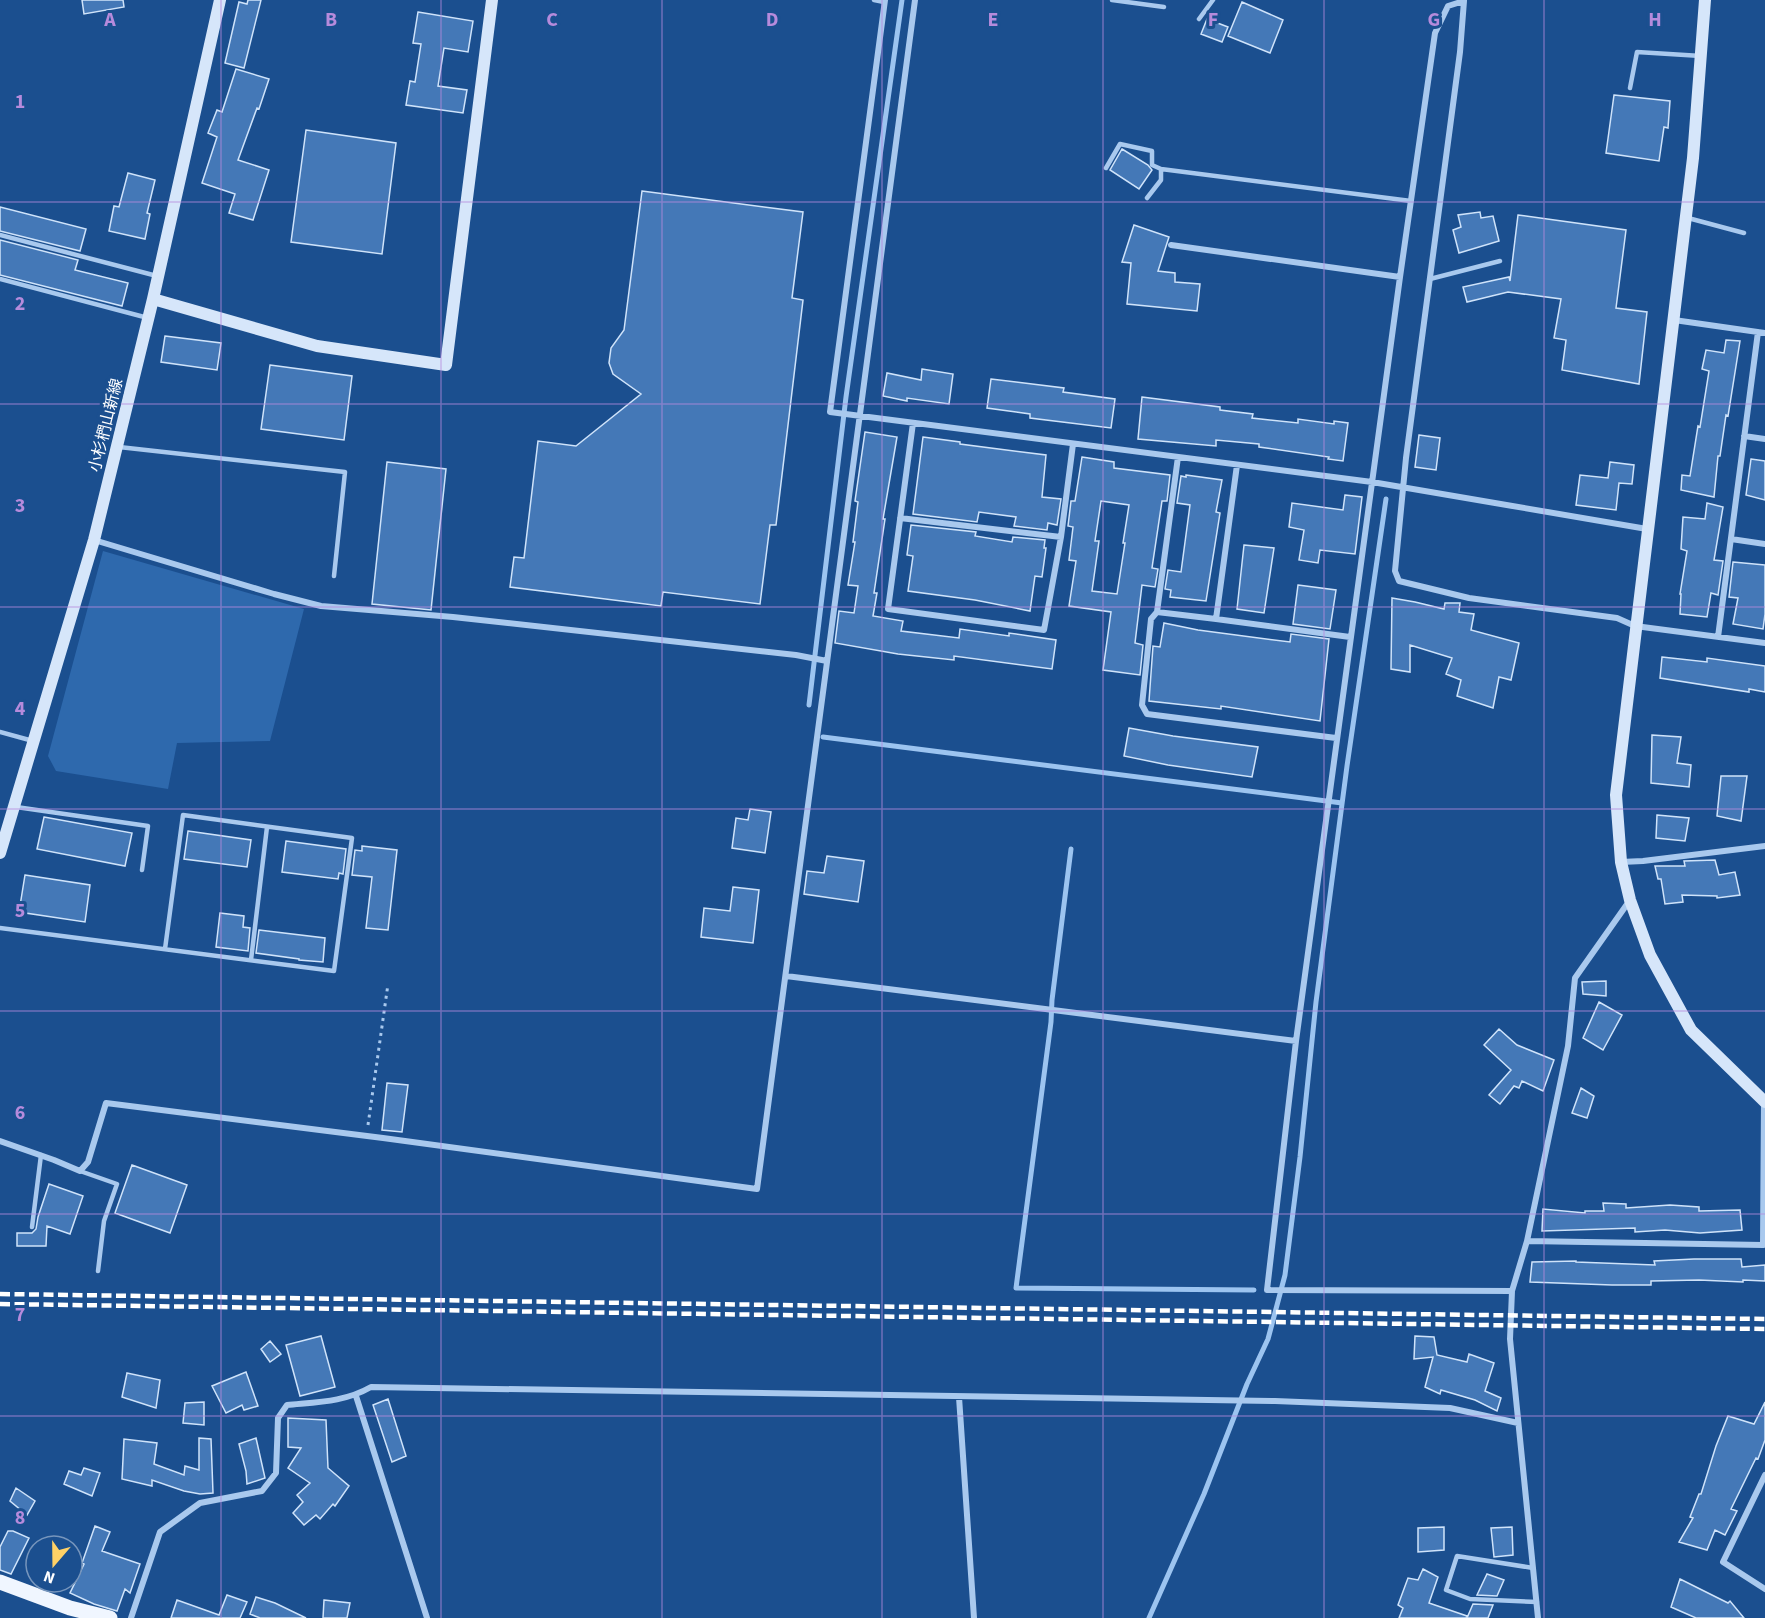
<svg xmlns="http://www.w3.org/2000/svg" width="1765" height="1618" font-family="'Source Sans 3','Noto Sans JP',sans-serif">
<rect width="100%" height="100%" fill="#1b4f8f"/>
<path fill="#2e69ad" d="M103,551L304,609L270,741L177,743L168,789L56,771L48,756Z"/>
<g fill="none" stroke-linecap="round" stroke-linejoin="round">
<path stroke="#9cc4f0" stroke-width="5" d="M809,705L846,397L902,0
M823,737L1342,803
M1071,849L1052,1000L1051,1022L1016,1288L1254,1290
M1149,1618L1204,1494L1247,1384L1268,1339L1285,1275L1300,1157L1316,1002L1347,766L1386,499"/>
</g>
<path fill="#4478b7" stroke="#cfe3fa" stroke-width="1.5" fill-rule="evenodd" d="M82,0H123L124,7L84,14Z
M248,0H261L244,68L225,63L239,2L247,4Z
M1242,2L1283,20L1270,53L1228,36Z
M418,12L473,21L468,52L444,48L438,86L467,90L463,113L406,105L410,81L415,82L421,44L413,43Z
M1207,19L1228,27L1222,42L1201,34Z
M236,69L269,79L259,109L257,108L238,160L269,170L253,220L229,213L235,194L202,183L217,137L208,133L217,110L222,112Z
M1614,95L1670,101L1668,128L1664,127L1659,161L1606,153Z
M306,130L396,143L382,254L291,242Z
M1122,149L1148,165L1152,170L1139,189L1110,170Z
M128,173L155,180L147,213L150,214L145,239L109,231L114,206L119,207Z
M642,191L803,212L792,298L803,300L776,525H770L760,604L663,592L661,606L510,587L514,557L524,558L538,441L576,446L641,394L613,374L609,363L611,348L624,330Z
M0,207L86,229L80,251L0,231Z
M1480,212L1481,218L1493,216L1499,241L1459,253L1453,230L1461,227L1458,215Z
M1518,215L1626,230L1616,308L1647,312L1639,384L1562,370L1566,340L1554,338L1561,299L1508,292L1467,302L1463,287L1509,277L1510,281Z
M1134,225L1169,237L1158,271L1175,273V282L1200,284L1197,311L1127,304L1131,263L1122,262Z
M0,240L78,260L75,270L128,283L122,306L0,275Z
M165,336L221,343L217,370L161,362Z
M1726,340L1740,341L1728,416L1726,415L1720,456H1718L1714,497L1681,490L1682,475L1690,476L1698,426L1700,427L1709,371L1702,369L1706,350L1724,353Z
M270,365L352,376L344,440L261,429Z
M922,369L953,374L949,404L907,398V401L883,396L887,373L921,380Z
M991,379L1064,388L1063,392L1115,399L1111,428L1030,418V414L987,408Z
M1142,397L1220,407V410L1253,414L1252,418L1298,423V419L1334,424V421L1348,423L1343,461L1328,459L1329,457L1259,447V444L1216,440V446L1138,439Z
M865,432L897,437L883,519H885L874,593H877L873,616L903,621L901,631L959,638L960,629L1009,636V633L1056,640L1052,669L954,656V660L898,654L835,643L839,611L854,613L858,586L848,585L855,542H853L858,502L855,501Z
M1419,435L1440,438L1436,470L1415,467Z
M923,437L960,442V444L1046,455L1042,497L1061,499L1057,525L1048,523L1047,530L1014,526L1016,517L979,512L977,522L913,514Z
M1082,457L1114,462V468L1170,475L1167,501H1162L1152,568L1158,569L1155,587L1142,585L1135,643L1143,645L1140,675L1103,670L1111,612L1069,606L1076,561L1069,560L1073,527L1068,526L1071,501H1075ZM1101,501L1129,505L1123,543H1125L1117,594L1092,591L1099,541H1095Z
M1751,459L1765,461V500L1746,495Z
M387,462L446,469L431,610L372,604Z
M1610,462L1634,465L1632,484L1619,483L1616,510L1576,505L1580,475L1608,478Z
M1186,475L1222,480L1216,512L1220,513L1206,601L1170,597L1171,590L1165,589L1168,570L1181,572L1190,505L1177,503L1181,476L1186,477Z
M1345,495L1362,497L1355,554L1320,550L1318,563L1299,560L1304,530L1289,527L1292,503L1343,510Z
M1707,503L1723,507L1714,560L1723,561L1718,595L1711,593L1707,617L1680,614L1681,594H1680L1687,551L1681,549L1683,517L1705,519Z
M911,525L976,532L975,536L1012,542L1013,537L1045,540L1044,548H1046L1042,577L1035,576L1030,611L975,600L908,591L913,556L907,555Z
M1244,545L1274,548L1264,613L1237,609Z
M1733,562L1765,565V614L1763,629L1733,624L1738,598L1729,597Z
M1298,585L1336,590L1330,629L1293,624Z
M1392,598L1415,602L1444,609L1445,603H1460L1459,612L1474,614L1471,630L1519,643L1511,680L1499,677L1493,708L1457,696L1461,680L1446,674L1452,658L1410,645V672L1391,669Z
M1164,623L1198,630L1290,642L1291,634L1329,639L1320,721L1221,706V709L1149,701L1153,646L1160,647Z
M1662,657L1707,662V658L1765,666V692L1749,689V692L1660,678Z
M1129,728L1173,736L1258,747L1252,777L1168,765L1124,756Z
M1652,735L1681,737L1677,763L1691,765L1689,787L1651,783Z
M1721,776H1747L1741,821L1717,816Z
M750,809L771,812L765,853L732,848L736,818L748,820Z
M1657,815L1689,818L1685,841L1656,838Z
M44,817L132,833L125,866L37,849Z
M188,831L251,840L247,867L184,859Z
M286,841L346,849L343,874L339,873L338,879L282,872Z
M362,846L397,850L388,930L366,928L372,877L352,875L355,850L362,851Z
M827,856L864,861L858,902L804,894L807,871L824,873Z
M1715,860L1719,875L1735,872L1740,895L1717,898V896L1682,895L1683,902L1665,904L1661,879H1658L1655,866H1685L1684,861Z
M25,875L90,885L85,922L19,912Z
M733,887L759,890L753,943L701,937L704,908L730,911Z
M220,913L244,916L243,927L250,928L248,951L216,947Z
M259,930L325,938L323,962L299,960V959L256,953Z
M1606,981V996L1583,994L1582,982Z
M1599,1002L1622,1015L1603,1050L1583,1038Z
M1499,1029L1517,1045L1554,1060L1543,1091L1522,1081L1519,1088L1514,1086L1500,1104L1489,1095L1511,1070L1484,1045Z
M387,1083L408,1085L402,1132L382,1130Z
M1581,1088L1594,1096L1587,1118L1572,1113Z
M132,1165L187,1185L170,1233L115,1213Z
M49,1184L83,1196L70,1234L47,1226L46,1246H17V1233H32L36,1229L38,1217Z
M1603,1203L1626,1204V1208L1670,1205L1699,1207V1211L1740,1210L1742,1230L1700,1233L1665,1230L1635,1232V1228L1542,1231L1543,1209L1585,1213V1211H1604Z
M1694,1259H1741L1742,1267L1765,1265V1281L1743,1280V1282L1699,1280L1651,1281V1285H1612L1530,1282L1532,1262L1576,1261V1262L1655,1265L1654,1261Z
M321,1336L335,1387L300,1396L286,1345Z
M1415,1336L1434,1337L1437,1355L1467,1362L1469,1354L1494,1363L1485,1391L1501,1398L1497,1411L1475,1400L1441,1390L1440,1394L1425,1387L1433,1357L1414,1359Z
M270,1341L281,1354L270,1362L261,1349Z
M246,1372L258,1406L244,1410L242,1405L226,1413L212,1386Z
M127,1373L160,1380L156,1408L122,1397Z
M388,1399L406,1456L392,1462L373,1405Z
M204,1402V1425L183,1423L185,1403Z
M1765,1402V1440L1758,1459L1756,1458L1731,1509L1737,1511L1725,1535L1715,1530L1707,1550L1679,1542L1693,1518L1690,1517L1699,1494H1701L1716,1446L1728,1416L1754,1424Z
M288,1418L326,1420L328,1468L349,1486L335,1506L333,1504L320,1519L316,1515L304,1525L293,1513L303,1502L297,1495L310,1483L288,1468L301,1448L288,1447Z
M199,1438L211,1439L213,1493L200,1494L184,1491L152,1480V1486L122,1479L124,1439L157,1443L154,1464L184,1475L185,1466L199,1470Z
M256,1438L265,1478L247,1484L246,1471L239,1444Z
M84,1468L100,1473L92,1496L64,1484L69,1471L81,1475Z
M16,1488L35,1501L27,1515L10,1501Z
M95,1526L110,1532L102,1551L140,1564L130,1593L125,1589L117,1611L94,1604L70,1593L84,1564L82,1563Z
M1444,1527V1550L1418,1552V1528Z
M1512,1527L1513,1555L1494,1557L1491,1528Z
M8,1531H13L29,1538L11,1574L0,1570V1547Z
M1423,1569L1438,1577L1429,1603L1467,1616L1466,1618H1399L1403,1608L1398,1605L1408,1578L1418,1580Z
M1487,1574L1504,1580L1497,1596L1477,1595Z
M1680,1579L1728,1603L1730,1601L1744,1618H1696L1671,1607Z
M227,1595L247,1602L240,1618H171L177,1600L219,1615Z
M256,1597L275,1603L306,1618H260L250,1614Z
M324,1600L350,1603L347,1618H323Z
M1473,1604L1493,1605L1488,1618H1467Z"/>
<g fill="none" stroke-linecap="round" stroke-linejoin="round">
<path stroke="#a9c9ee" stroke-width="3" stroke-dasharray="3 4.5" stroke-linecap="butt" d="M368,1125L388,984"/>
<path stroke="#a9c9ee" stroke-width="4.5" d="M874,0L884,2
M1112,0L1164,7
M1199,19L1213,0
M1630,88L1637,52L1701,56
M1106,168L1120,144L1152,151V165L1161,169
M1147,198L1161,180V169L1411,201
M1688,218L1744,233
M0,235L157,276
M0,279L148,318
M1430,279L1500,261
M119,447L345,472L334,576
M0,732L33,741
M16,807L148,826L142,870
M0,928L334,971L352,838L183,815L165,949
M251,960L267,827
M80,1171L117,1184L104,1221L98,1271
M32,1227L41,1155
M1533,1568L1457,1556L1446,1590L1470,1599L1537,1602"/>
<path stroke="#a9c9ee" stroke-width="6" d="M885,0L830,412L1372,482L1647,529
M1464,0V1L1448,6L1435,33L1400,277L1296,1041L1267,1290L1512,1291
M1464,1L1460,52L1406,458L1395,571L1399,581L1469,598L1617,618L1635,626L1765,643
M1171,245L1400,277
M1674,320L1765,333
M913,423L888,609L1044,630L1061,537
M1744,436L1765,439
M1178,457L1157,612L1216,619
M1237,465L1216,619L1350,637
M900,518L1061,537L1073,444
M1731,539L1765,544
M94,540L274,594L321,606L453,617L796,655L827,661
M1157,612L1151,619L1142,705L1147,714L1336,738
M1718,637L1758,332
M1621,862L1643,861L1765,846
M786,976L1296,1041
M0,1141L54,1160L80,1171L88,1162L106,1103L383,1138L757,1189L915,0
M1527,1241L1763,1245L1764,1102
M356,1396L427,1618
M959,1397L974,1618
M1765,1475L1723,1562L1765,1589
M131,1618L160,1532L200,1503L262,1491L276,1473L278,1418L287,1405C317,1402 345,1402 371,1387L1275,1401L1450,1408L1518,1423
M1538,1618L1510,1339L1512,1291L1527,1241L1568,1046L1575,978L1630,900"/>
<path stroke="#d6e6fa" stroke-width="12" d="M1705,0L1693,158L1616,795L1621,862L1630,900L1650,955L1691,1030L1765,1102
M153,299L317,346L446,365L492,0
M0,853L94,540L153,299L220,0"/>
<path stroke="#f0f6ff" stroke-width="15" d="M0,1582L70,1608L110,1618"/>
<path stroke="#fff" stroke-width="4.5" stroke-dasharray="10 4.5" stroke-linecap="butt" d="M0,1294L1765,1319
M0,1304L1765,1329"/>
</g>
<path fill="none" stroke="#b68bdc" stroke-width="1.5" stroke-opacity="0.55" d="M221,0V1618M441,0V1618M662,0V1618M882,0V1618M1103,0V1618M1324,0V1618M1544,0V1618M0,202H1765M0,404H1765M0,607H1765M0,809H1765M0,1011H1765M0,1214H1765M0,1416H1765"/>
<g text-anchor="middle" stroke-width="6" stroke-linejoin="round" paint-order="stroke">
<g font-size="16" fill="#fff" stroke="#1b4f8f">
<text transform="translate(105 425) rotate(-76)" y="6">小杉椚山新線</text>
</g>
</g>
<g font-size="20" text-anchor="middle" font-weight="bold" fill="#b68bdc" stroke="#1b4f8f" stroke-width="6" stroke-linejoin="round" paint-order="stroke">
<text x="110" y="26">A</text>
<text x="331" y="26">B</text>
<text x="552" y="26">C</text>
<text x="772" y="26">D</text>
<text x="993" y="26">E</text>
<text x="1213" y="26">F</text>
<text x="1434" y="26">G</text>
<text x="1655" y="26">H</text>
<text x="20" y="108">1</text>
<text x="20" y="310">2</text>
<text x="20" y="512">3</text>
<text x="20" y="715">4</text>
<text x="20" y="917">5</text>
<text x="20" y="1119">6</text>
<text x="20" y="1321">7</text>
<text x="20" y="1524">8</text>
</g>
<g transform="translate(54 1564) rotate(200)"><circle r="28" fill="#1b4f8f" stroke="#7695bc" stroke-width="1.5"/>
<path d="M0-4.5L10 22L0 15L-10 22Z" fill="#ffd166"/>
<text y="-9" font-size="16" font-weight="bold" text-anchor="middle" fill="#ffffff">N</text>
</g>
</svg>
